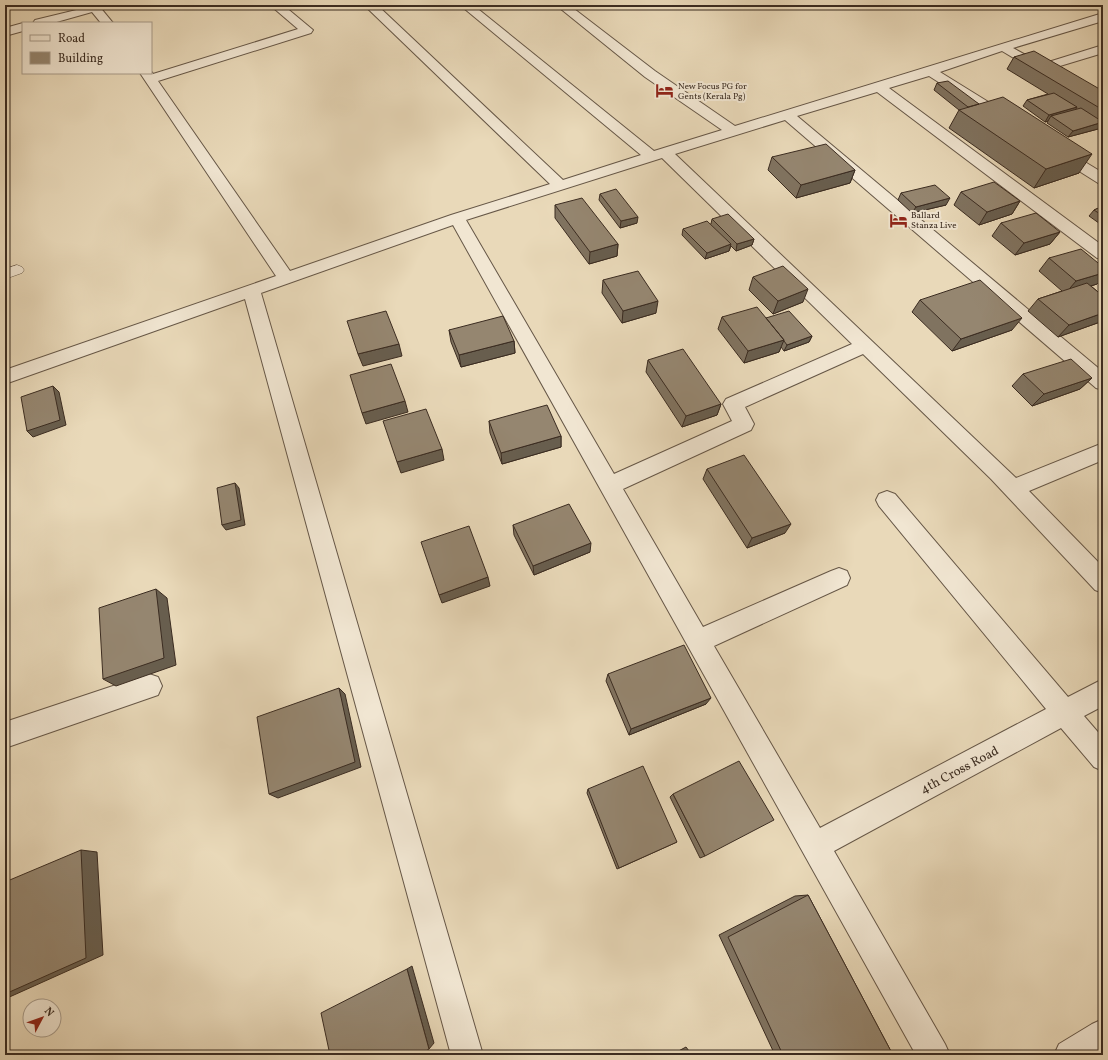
<svg xmlns="http://www.w3.org/2000/svg" width="1108" height="1060" font-family="Vollkorn,serif">
<rect width="100%" height="100%" fill="#e9d9b9"/>
<filter id="stains"><feTurbulence type="fractalNoise" baseFrequency=".005" numOctaves="4"/><feColorMatrix values="0 0 0 0 .2 0 0 0 0 .09 0 0 0 0 .02 0 0 0 .5 -.17"/></filter>
<radialGradient id="worn" r=".72"><stop offset=".6" stop-color="#630" stop-opacity="0"/><stop offset="1" stop-color="#630" stop-opacity=".3"/></radialGradient>
<g fill="none" stroke-linecap="round" stroke-linejoin="round">
<defs>
<path id="lane" d="M17,265L22,267L24,270L22,273L5,279V269Z"/>
<path id="street" d="M97,5L99,6L113,23H101L92,12L53,23H33L35,20Z
M270,5H283L313,30L311,33L158,81L290,271L451,215L550,184L364,5H377L563,180L641,155L460,5H473L654,151L722,130L645,77L556,5H569L655,71L735,126L1103,13V21L1013,48L1042,64L1103,45V53L1050,69L1049,73H1039L1002,51L940,72L1011,116L1013,119L1011,122L1006,123L1001,122L929,76L889,88L1103,246V259L1097,258L877,92L797,116L1103,372V390L1096,388L785,120L675,154L1016,478L1103,443V460L1029,491L1103,567V593L1095,590L991,479L863,354L745,407L754,424L751,430L623,489L703,627L831,571L839,568L847,571L850,578L847,585L714,646L820,828L1046,709L879,506L876,500L879,494L887,491L895,494L1068,697L1103,679V706L1084,716L1103,738V771L1094,767L1061,728L834,851L945,1044L950,1055H916L453,225L261,293L483,1055H451L245,299L5,384V370L276,276L140,73H151V71L153,74L298,29ZM662,158L852,344L726,399L723,404L732,421L614,474L466,220Z
M23,23V31L5,36V28Z
M1057,147L1062,148L1103,173V185L1098,183L1052,154L1050,151L1052,148Z
M149,674L158,677L162,686L158,695L5,748V722Z
M1103,1019V1053L1100,1055H1054L1059,1044L1092,1024Z"/>
</defs>
<use href="#lane" stroke="#665747" stroke-width="1"/>
<use href="#street" stroke="#665747" stroke-width="2"/>
<use href="#lane" fill="#f1e6d2" fill-rule="evenodd"/>
<use href="#street" fill="#f1e6d2" fill-rule="evenodd"/>
</g>
<path fill="#807360" stroke="#3b2c21" d="M1014,57L1103,91V128L1100,126L1098,129L1068,137L1047,123L1048,121L1045,122L1023,106L1027,100L1048,94L1007,69Z
M937,83L979,104L1079,173L1034,188L949,128L959,110L934,90Z
M772,157L855,170L850,183L796,198L768,170Z
M961,192L1020,201L1012,214L979,225L954,205Z
M901,193L946,205L912,213L898,200Z
M600,194L637,223L620,228L599,200Z
M555,205L618,244L617,256L589,264L555,218Z
M1103,206V226L1089,216L1094,210Z
M712,219L754,239L752,245L736,251L731,246L729,251L705,259L682,235L683,229L711,224Z
M1001,223L1060,232L1050,244L1015,255L992,236Z
M1049,258L1103,267V278L1097,284L1091,286L1098,292L1103,291V321L1058,337L1028,311L1038,299L1062,291L1039,271Z
M753,277L803,302L773,314L749,290Z
M603,280L656,313L622,323L602,293Z
M920,300L1012,330L952,351L912,312Z
M722,317L766,318L812,336L809,342L784,351L781,347L779,352L744,363L718,329Z
M449,330L514,341L515,353L461,367L451,342Z
M648,360L721,404L717,415L682,427L646,372Z
M1023,374L1092,378L1080,389L1032,406L1012,386Z
M489,421L561,436V447L502,464L490,433Z
M707,469L785,533L747,548L703,479Z
M513,525L590,552L534,575L514,535Z
M608,674L706,704L629,735L606,681Z
M588,789L677,842L617,869L587,793Z
M673,794L705,856L700,858L670,797Z
M808,895L893,1055H775L719,935L795,896Z
M686,1047L692,1055H671Z"/>
<path fill="#685e4e" stroke="#3b2c21" d="M1077,107L1073,114L1051,116L1048,121L1045,122L1049,115Z
M1103,122L1098,129L1068,137L1073,131Z
M1092,154L1079,173L1034,188L1046,169Z
M855,170L850,183L796,198L801,185Z
M950,198L946,205L912,213L916,207Z
M1020,201L1012,214L979,225L987,212Z
M638,217L637,223L620,228L621,221Z
M1060,232L1050,244L1015,255L1024,243Z
M754,239L752,245L736,251L737,244Z
M618,244L617,256L589,264L590,252Z
M731,244L729,251L705,259L707,253Z
M1103,273V278L1097,284L1065,294L1076,281Z
M808,289L803,302L773,314L778,301Z
M658,301L656,313L622,323L623,311Z
M1103,313V321L1058,337L1069,325Z
M1022,318L1012,330L952,351L961,339Z
M812,336L809,342L784,351L787,345Z
M784,340L779,352L744,363L748,351Z
M514,341L515,353L461,367L459,355Z
M399,344L402,356L363,366L358,354Z
M1092,378L1080,389L1032,406L1044,394Z
M53,386L59,392L66,425L33,437L27,431Z
M405,401L408,412L366,424L362,413Z
M721,404L717,415L682,427L686,416Z
M561,436V447L502,464L501,453Z
M442,449L444,460L401,473L397,462Z
M235,483L239,488L245,525L226,530L222,525Z
M791,524L785,533L747,548L752,538Z
M591,543L590,552L534,575L533,566Z
M488,577L490,586L442,603L439,595Z
M156,589L167,598L176,665L116,686L103,679Z
M339,688L345,694L361,767L278,798L269,794Z
M711,698L706,704L629,735L631,729Z
M81,850L97,852L103,955L5,999V994Z
M412,966L434,1043L429,1049L407,969Z"/>
<path fill="#958670" stroke="#3b2c21" d="M1034,51L1103,91V110L1014,57Z
M948,81L979,104L968,107L937,83Z
M1054,93L1077,107L1049,115L1027,100Z
M1003,97L1092,154L1046,169L959,110Z
M1081,108L1103,122L1073,131L1051,116Z
M826,144L855,170L801,185L772,157Z
M994,182L1020,201L987,212L961,192Z
M935,185L950,198L916,207L901,193Z
M616,189L638,217L621,221L600,194Z
M582,198L618,244L590,252L555,205Z
M1103,206V216L1094,210Z
M1036,213L1060,232L1024,243L1001,223Z
M728,214L754,239L737,244L712,219Z
M707,221L731,244L707,253L683,229Z
M1081,249L1103,267V273L1076,281L1049,258Z
M783,266L808,289L778,301L753,277Z
M638,271L658,301L623,311L603,280Z
M980,280L1022,318L961,339L920,300Z
M1087,283L1103,296V313L1069,325L1038,299Z
M1103,291V296L1098,292Z
M757,307L784,340L748,351L722,317Z
M386,311L399,344L358,354L347,321Z
M789,311L812,336L787,345L784,341V340L766,318Z
M503,316L514,341L459,355L449,330Z
M683,349L721,404L686,416L648,360Z
M1071,359L1092,378L1044,394L1023,374Z
M391,364L405,401L362,413L350,375Z
M53,386L60,420L27,431L21,397Z
M547,405L561,436L501,453L489,421Z
M426,409L442,449L397,462L383,421Z
M744,455L791,524L752,538L707,469Z
M235,483L241,520L222,525L217,488Z
M569,504L591,543L533,566L513,525Z
M469,526L488,577L439,595L421,542Z
M156,589L164,658L103,679L99,608Z
M684,645L711,698L631,729L608,674Z
M339,688L355,762L269,794L257,717Z
M739,761L774,820L705,856L673,794Z
M643,766L677,842L619,868L588,789Z
M81,850L86,958L5,994V882Z
M808,895L893,1055H783L728,937Z
M407,969L429,1049L419,1055H330L321,1013Z"/>
<defs>
<symbol id="hotel-bare" viewBox="-9 -9 18 18"><path d="M-6-4.5h1.5V1H6V5H4.5V3h-9V5H-6ZM-4 0a1.8 1.8 0 1 1 3.6 0ZM.5 0V-2.5h3Q6-2.5 6 0Z" fill="#8f2418" stroke="#f1e6d2" stroke-width="2.5" paint-order="stroke"/></symbol>
</defs>
<g fill-rule="evenodd">
<use href="#hotel-bare" x="652" y="78" width="25" height="25"/>
<use href="#hotel-bare" x="886" y="208" width="25" height="25"/>
</g>
<g text-anchor="middle" stroke-width="4" stroke-linejoin="round" paint-order="stroke">
<g font-size="9" fill="#3b2c21" stroke="#f1e6d2" text-anchor="start">
<text x="678" y="89">New Focus PG for<tspan x="678" dy="10">Gents (Kerala Pg)</tspan></text>
<text x="911" y="218">Ballard<tspan x="911" dy="10">Stanza Live</tspan></text>
</g>
<g font-size="13" fill="#3b2c21" stroke="#f1e6d2">
<text transform="translate(959 769) rotate(-28)" y="5">4th Cross Road</text>
</g>
</g>
<rect width="1108" height="1060" fill="none" stroke="#e9d9b9" stroke-width="20"/>
<rect x="6" y="6" width="1096" height="1048" fill="none" stroke="#3b2c21" stroke-width="2"/>
<rect x="10" y="10" width="1088" height="1040" fill="none" stroke="#3b2c21"/>
<rect x="22" y="22" width="130" height="52" fill="#f1e6d2" stroke="#a89c8b"/>
<rect x="30" y="35" width="20" height="6" fill="#f1e6d2" stroke="#a89c8b"/>
<text x="58" y="42" font-size="12" fill="#3b2c21">Road</text>
<rect x="30" y="52" width="20" height="12" fill="#958670" stroke="#a89c8b"/>
<text x="58" y="62" font-size="12" fill="#3b2c21">Building</text>
<g transform="translate(42 1018) rotate(49)"><circle r="19" fill="#f1e6d2" stroke="#a89c8b"/>
<path d="M0-3L7 15L0 10L-7 15Z" fill="#8f2418"/>
<text y="-6" font-size="11" font-weight="bold" text-anchor="middle" fill="#3b2c21">N</text>
</g>
<rect width="100%" height="100%" filter="url(#stains)"/>
<rect width="100%" height="100%" fill="url(#worn)"/>
</svg>
